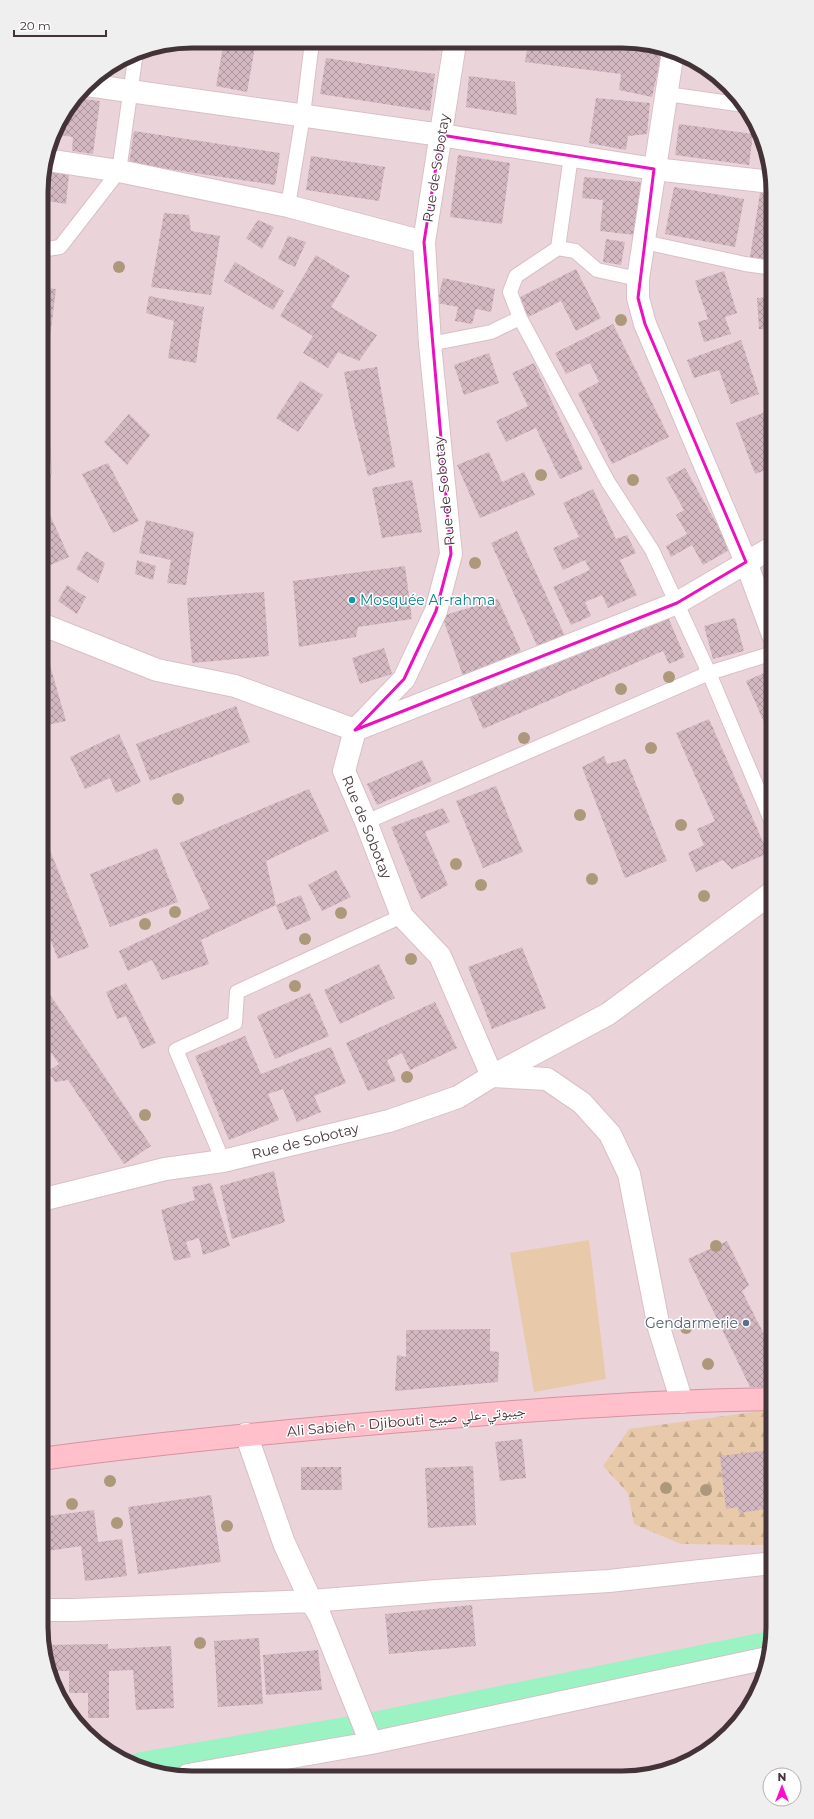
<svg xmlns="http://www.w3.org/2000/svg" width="814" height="1819" font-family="Montserrat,'Noto Naskh Arabic',sans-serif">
<defs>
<pattern id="forest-firs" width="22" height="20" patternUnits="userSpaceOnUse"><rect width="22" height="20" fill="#e8c9a9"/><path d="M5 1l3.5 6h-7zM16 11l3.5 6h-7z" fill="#c8ad92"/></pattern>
<pattern id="building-cross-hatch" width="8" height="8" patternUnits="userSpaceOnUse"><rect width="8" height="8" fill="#d3b7c1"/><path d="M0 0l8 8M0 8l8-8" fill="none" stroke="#ad959e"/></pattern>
</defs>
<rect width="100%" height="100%" fill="#f2e2e6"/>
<path fill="#ead4da" d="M192,41L652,44L689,56L722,79L753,116L768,152L773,192V1637L762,1685L742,1719L706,1752L662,1773L622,1778L162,1775L125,1763L92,1740L66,1711L46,1667L41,1627V182L57,125L92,79L134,52Z"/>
<path fill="url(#forest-firs)" d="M773,1411V1545L681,1544L634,1524L628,1493L603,1466L629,1429L754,1412Z"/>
<path fill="#e8c9a9" d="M589,1240L606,1379L534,1392L510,1253Z"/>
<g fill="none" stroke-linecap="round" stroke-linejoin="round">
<path stroke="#9bf2c3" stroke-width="32" d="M142,1768L364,1730L770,1647"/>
</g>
<path fill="url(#building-cross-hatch)" d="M224,41H256L247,92L216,86Z
M399,42H424L436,43L434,51Z
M528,43L652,44L663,48L652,97L619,90L621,74L525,62Z
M326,58L435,74L430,111L320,94Z
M469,76L515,82L517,115L466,107Z
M77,98L100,101L93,154L72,151L73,137L54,134L57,125Z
M596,98L650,103L647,134L628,136L626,150L589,143Z
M679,124L753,134L749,165L675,155Z
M134,131L280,153L275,185L129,163Z
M458,155L510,163L502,224L450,217Z
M311,156L385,167L379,201L306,190Z
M44,170L69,174L66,204L41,200V182Z
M584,177L641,182L635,235L600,231L603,200L582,198Z
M674,187L744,199L735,247L665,234Z
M760,193L773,195V261L750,257Z
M164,213L189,215L191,231L220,236L211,295L151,287Z
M258,220L274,227L262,249L246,238Z
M288,236L306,242L295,267L278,259Z
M606,239L625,242L621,265L603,262Z
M316,255L350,276L331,307L377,335L359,361L338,352L328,368L303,353L313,336L280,316Z
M235,262L284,291L273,310L224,281Z
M576,269L601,318L576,331L561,301L528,317L518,298Z
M724,271L737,313L725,317L731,334L704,342L698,322L708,319L695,281Z
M443,278L495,289L491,312L476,309L472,324L455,321L458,307L437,303Z
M41,287L56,289L50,337L41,336Z
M149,296L204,307L196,363L168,358L174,321L146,313Z
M773,297V330L759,329L757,298Z
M613,324L669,437L612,464L578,393L599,382L590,363L566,374L555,353Z
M741,340L759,394L731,404L719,370L694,378L687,360Z
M489,353L499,383L464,395L454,365Z
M534,363L583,469L560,479L536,428L506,442L496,421L528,406L512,373Z
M377,367L395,467L368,476L354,423L344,372Z
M300,381L323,395L298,432L276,418Z
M768,411L773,425V467L755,474L736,423Z
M129,414L150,435L127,465L104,442Z
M489,452L502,482L524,472L535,495L480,518L457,465Z
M108,463L139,521L113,533L82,474Z
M685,468L731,549L703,565L692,545L671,557L666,546L687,534L676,515L684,510L666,478Z
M412,480L422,532L382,538L372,488Z
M593,489L616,539L627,535L636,553L620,560L637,595L608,608L602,595L585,602L591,616L571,625L553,587L590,570L585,560L563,570L553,548L579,537L563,503Z
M41,495L69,557L41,569Z
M146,520L194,532L186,585L167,583L171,560L139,553Z
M517,531L565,636L538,648L491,543Z
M86,551L105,563L98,583L76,569Z
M137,560L156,566L153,580L135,574Z
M405,566L412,619L358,627L356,637L299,647L293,581Z
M773,572V586L769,574Z
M67,585L86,597L77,614L58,601Z
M264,592L269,656L192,663L187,598Z
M498,599L521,651L463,676L442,616Z
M665,610L685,657L669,664L663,651L483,729L469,696Z
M735,618L744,651L713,659L704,626Z
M384,648L392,674L360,684L352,658Z
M48,658L66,721L41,726V660Z
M766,672L773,688V743L746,681Z
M236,706L250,742L150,781L136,744Z
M709,719L768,853L732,869L723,860L696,872L688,853L704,845L697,829L715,821L676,733Z
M119,734L141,782L116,793L110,778L85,789L70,757Z
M604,756L607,764L626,759L667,861L625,878L582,767Z
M422,760L432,781L377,805L367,784Z
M496,786L523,852L483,868L456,801Z
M309,789L329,831L266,861L276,905L201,940L209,964L162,980L152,960L128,971L119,951L210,908L180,843Z
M443,808L450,822L425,832L448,885L421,899L391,827Z
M41,828L89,947L58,959L44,923L41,924Z
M157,848L178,902L110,927L90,874Z
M336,870L351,897L322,911L308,885Z
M301,895L311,920L286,930L276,905Z
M522,947L546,1008L492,1029L468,967Z
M379,964L395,998L340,1024L324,990Z
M41,981L151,1146L124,1164L68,1080L55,1082L48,1071L59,1064L41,1038Z
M126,983L156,1043L142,1049L126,1016L117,1019L106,992Z
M310,993L329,1036L275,1059L257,1016Z
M435,1002L457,1048L410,1070L402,1053L387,1060L396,1081L368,1091L346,1043Z
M245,1036L261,1074L331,1047L346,1083L314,1096L321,1112L297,1122L283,1089L268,1094L279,1120L229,1140L195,1056Z
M274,1171L285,1222L232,1239L220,1186Z
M211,1183L230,1246L203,1255L199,1238L186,1242L191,1257L174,1261L161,1210L195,1200L192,1187Z
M727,1241L749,1285L742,1291L773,1352V1387H750L688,1259Z
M490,1329V1351L499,1352L498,1382L395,1391L397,1355L406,1357V1330Z
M522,1439L526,1478L500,1481L495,1442Z
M771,1450L773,1508L739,1513L738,1507L726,1509L720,1456Z
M473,1466L476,1525L428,1528L425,1468Z
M301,1467H341L342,1490H301Z
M211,1495L221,1562L138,1574L128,1507Z
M94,1510L98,1542L122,1539L127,1576L85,1581L81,1546L41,1552V1517Z
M472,1605L476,1646L389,1654L385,1614Z
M259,1638L263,1704L218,1707L214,1641Z
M108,1644V1649L171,1646L174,1708L136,1710L133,1670L109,1671V1718H88V1693H69V1671H48L43,1645Z
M318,1650L322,1690L266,1695L263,1655Z"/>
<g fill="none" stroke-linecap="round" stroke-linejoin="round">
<defs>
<path id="lane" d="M667,94L744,105
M571,156L558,248L516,276L510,292L520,318L608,482L652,550L709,673L773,825
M288,206L303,115L312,42
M644,242L745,264L773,268
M558,248L575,251L597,270L638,279
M41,250L60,247L119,171L136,52
M430,344L491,332L520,318
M41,421L44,472
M366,822L709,673L773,653
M223,1161L176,1050L235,1023L237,992L402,916"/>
<path id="street" d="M673,51L638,279V298L645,324L746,562L773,635
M87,85L441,135L654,169L772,182
M47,160L119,171L288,206L424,242
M41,624L157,670L235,686L355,730L677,603L773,547
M492,1076L547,1079L582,1103L610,1134L629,1174L659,1328L682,1402
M492,1076L608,1014L773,892
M41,1200L165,1169L223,1161L389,1121L458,1097L492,1076L440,956L402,916L366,822L344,771L355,730L404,679L436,611L451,554L430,344L424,242L455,43
M41,1610H72L311,1601L284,1543L246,1434
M371,1743L320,1616L311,1601L437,1591L609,1581L773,1563
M188,1775L371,1743L768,1658"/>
<path id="secondary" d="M41,1459C157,1443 273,1432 390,1422C517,1411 645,1401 773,1399"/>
</defs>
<use href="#lane" stroke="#d8bfc6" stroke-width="16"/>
<use href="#street" stroke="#d8bfc6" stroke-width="24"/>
<use href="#secondary" stroke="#d792a0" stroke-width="24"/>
<use href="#lane" stroke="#fff" stroke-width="14"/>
<use href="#street" stroke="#fff" stroke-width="22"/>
<use href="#secondary" stroke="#ffbfcb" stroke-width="22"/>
</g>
<g fill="#ae987c">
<circle cx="119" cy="267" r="6"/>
<circle cx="621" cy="320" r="6"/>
<circle cx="541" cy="475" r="6"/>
<circle cx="633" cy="480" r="6"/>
<circle cx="475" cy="563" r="6"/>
<circle cx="669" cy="677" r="6"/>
<circle cx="621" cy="689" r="6"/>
<circle cx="524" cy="738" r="6"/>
<circle cx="651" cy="748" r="6"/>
<circle cx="178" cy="799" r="6"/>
<circle cx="580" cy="815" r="6"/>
<circle cx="681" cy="825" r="6"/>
<circle cx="456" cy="864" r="6"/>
<circle cx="592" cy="879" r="6"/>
<circle cx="481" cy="885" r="6"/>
<circle cx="704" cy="896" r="6"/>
<circle cx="175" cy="912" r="6"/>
<circle cx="341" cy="913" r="6"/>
<circle cx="145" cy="924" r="6"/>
<circle cx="305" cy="939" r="6"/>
<circle cx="411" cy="959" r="6"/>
<circle cx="295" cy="986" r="6"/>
<circle cx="407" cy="1077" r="6"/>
<circle cx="145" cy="1115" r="6"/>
<circle cx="716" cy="1246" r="6"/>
<circle cx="686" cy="1328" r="6"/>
<circle cx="708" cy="1364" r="6"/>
<circle cx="110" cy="1481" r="6"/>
<circle cx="666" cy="1488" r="6"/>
<circle cx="706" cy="1490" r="6"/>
<circle cx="72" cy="1504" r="6"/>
<circle cx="117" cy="1523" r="6"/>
<circle cx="227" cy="1526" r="6"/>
<circle cx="200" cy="1643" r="6"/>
</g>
<path fill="none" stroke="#ec10be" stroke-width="3" stroke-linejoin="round" d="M441,135L654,169L638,298L645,324L746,562L677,603L355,730L404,679L436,611L451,554L424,242Z"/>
<circle fill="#0f9aa8" stroke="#fff" stroke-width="1.5" cx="352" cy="600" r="4"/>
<circle fill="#5c6f8a" stroke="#fff" stroke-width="1.5" cx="746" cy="1323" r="4"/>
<g text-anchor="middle" stroke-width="3" stroke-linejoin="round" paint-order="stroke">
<g font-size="14" fill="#433338" stroke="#fff">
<text transform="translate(436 168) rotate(-81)" y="5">Rue de Sobotay</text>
<text transform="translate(444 491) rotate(-96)" y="5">Rue de Sobotay</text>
<text transform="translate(367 827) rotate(68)" y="5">Rue de Sobotay</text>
<text transform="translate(305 1141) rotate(-14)" y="5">Rue de Sobotay</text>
<text transform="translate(406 1421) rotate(-5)" y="5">Ali Sabieh - Djibouti جيبوتي-علي صبيح</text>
</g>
<g font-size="14" fill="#0d838f" stroke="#fff" text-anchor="start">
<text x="360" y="605">Mosquée Ar-rahma</text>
</g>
<g font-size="14" fill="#4e5e75" stroke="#fff" text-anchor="end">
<text x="738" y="1328">Gendarmerie</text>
</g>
</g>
<path d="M0 0H814V1819H0ZM192 48H622A144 144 0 0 1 766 192V1627A144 144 0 0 1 622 1771H192A144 144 0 0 1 48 1627V192A144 144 0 0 1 192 48Z" fill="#f0efef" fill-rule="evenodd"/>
<path fill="none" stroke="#433338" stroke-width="5" d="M192 48H622A144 144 0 0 1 766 192V1627A144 144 0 0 1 622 1771H192A144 144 0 0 1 48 1627V192A144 144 0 0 1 192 48Z"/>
<g transform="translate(782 1787)"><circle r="19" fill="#ffffff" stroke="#b4adaf"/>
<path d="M0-3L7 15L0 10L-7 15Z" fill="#ff0ccd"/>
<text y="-6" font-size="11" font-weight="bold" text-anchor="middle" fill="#433338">N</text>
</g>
<path d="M14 30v6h92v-6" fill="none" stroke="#433338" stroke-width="2"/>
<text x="20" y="30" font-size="12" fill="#433338" stroke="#ffffff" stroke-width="3" paint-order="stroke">20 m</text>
</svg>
